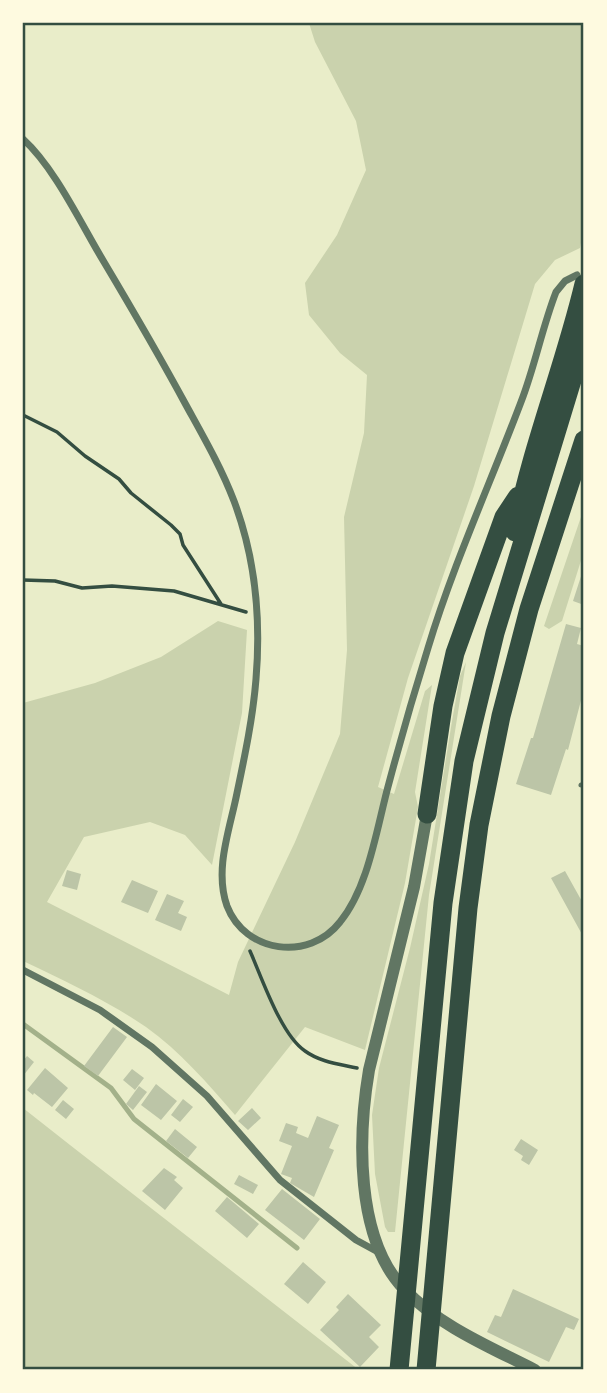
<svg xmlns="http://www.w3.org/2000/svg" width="607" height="1393" font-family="Roboto,sans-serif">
<rect width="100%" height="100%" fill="#e9edc9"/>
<path fill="#cad2ad" d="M309,23H584V227L580,248L555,260L535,284L474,486L408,678L378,787L394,794L425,691L432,685L415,792L418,807L405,883L365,1050L305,1027L235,1115C208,1084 180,1051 146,1027C108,1001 65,981 23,961V703L95,683L161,657L218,621L247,630L242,713L212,865L185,835L150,822L84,837L47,902L229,995L238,962L295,842L340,734L347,650L344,517L364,433L367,375L340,353L309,315L305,283L337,235L366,170L356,121L315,42Z
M584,508V551L562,621L549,629L544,626Z
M466,662L429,895L395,1232H388L385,1227L375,1174L372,1115L379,1068L410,948L429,864L452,721L460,676Z
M23,1108L70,1145L359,1370H23Z"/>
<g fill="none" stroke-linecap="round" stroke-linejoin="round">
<path stroke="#a3b18a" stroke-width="5" d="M23,1024L111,1088L134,1119L297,1248"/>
</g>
<path fill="#bcc5a7" d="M584,567V605L573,601Z
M566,624L581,628L577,644L584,646V689L568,750L566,749L551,795L516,784L531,738H533Z
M67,870L81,874L77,890L62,886Z
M565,871L584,905V938L551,878Z
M132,880L158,891L148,913L121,902Z
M167,894L184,901L178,913L187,917L181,931L155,920Z
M113,1027L127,1037L98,1076L84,1066Z
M27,1056L34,1062L23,1076V1061Z
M45,1068L68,1088L52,1107L34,1093L33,1095L27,1090Z
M132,1069L144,1078L135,1090L123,1080Z
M156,1084L177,1101L161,1120L141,1105Z
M139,1086L147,1092L133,1110L126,1104Z
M183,1099L193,1107L180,1122L171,1115Z
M63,1100L74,1109L66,1119L55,1110Z
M252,1108L261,1118L248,1130L238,1121Z
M317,1116L339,1125L329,1148L334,1150L314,1197L290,1183L292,1178L281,1174L292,1146L279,1141L286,1123L298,1127L296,1133L308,1138Z
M175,1129L197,1147L188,1158L166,1141Z
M521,1139L538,1150L529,1165L521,1160L523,1156L514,1150Z
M164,1168L177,1177L174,1180L183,1188L165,1210L142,1191Z
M239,1175L258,1185L253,1194L234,1184Z
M282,1189L320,1219L304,1240L265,1210Z
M227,1197L259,1224L247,1238L215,1211Z
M303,1262L326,1282L308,1304L284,1284Z
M513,1289L579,1319L574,1330L566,1327L549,1362L487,1332L495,1315L501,1317Z
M348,1294L381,1325L369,1337L379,1347L360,1367L320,1330L339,1310L336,1307Z"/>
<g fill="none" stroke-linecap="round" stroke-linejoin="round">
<path stroke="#344e41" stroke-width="3.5" d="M23,415L57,432L85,456L119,479L131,493L171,525L180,534L183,545L221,604
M23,580L55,581L82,588L112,586L174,591L246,612
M250,951C262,978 281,1035 305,1051C320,1062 339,1064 357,1068"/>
<path stroke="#617663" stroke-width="5" d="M581,785L584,786"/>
<path stroke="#617663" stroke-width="7" d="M23,139C55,168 81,224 104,262C132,309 160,357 186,405C203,436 221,467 234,501C255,557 261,619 256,679C253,717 245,755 237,793C230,829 214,869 227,906C245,953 309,962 340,922C369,887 377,826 389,783C401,738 414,693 428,648C453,565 490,484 521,402C535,366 542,328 556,292L565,281L577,275
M23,970L100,1010L152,1047L207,1096L280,1180L356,1240L378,1252"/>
<path stroke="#617663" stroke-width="12" d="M427,814L414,887L369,1070C358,1135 355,1238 404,1289C439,1326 490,1347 535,1370"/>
<path stroke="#344e41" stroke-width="19" d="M515,532C531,448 564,368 584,284
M427,814L443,706L455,653L504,517L518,496
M399,1370L443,903L464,761L495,633L584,341
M426,1370L468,908L479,825L501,716L529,609L584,440"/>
</g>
<rect width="607" height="1393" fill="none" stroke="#fefae0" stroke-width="49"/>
<rect x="24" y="24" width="558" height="1344" fill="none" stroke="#344e41" stroke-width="2.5"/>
</svg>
